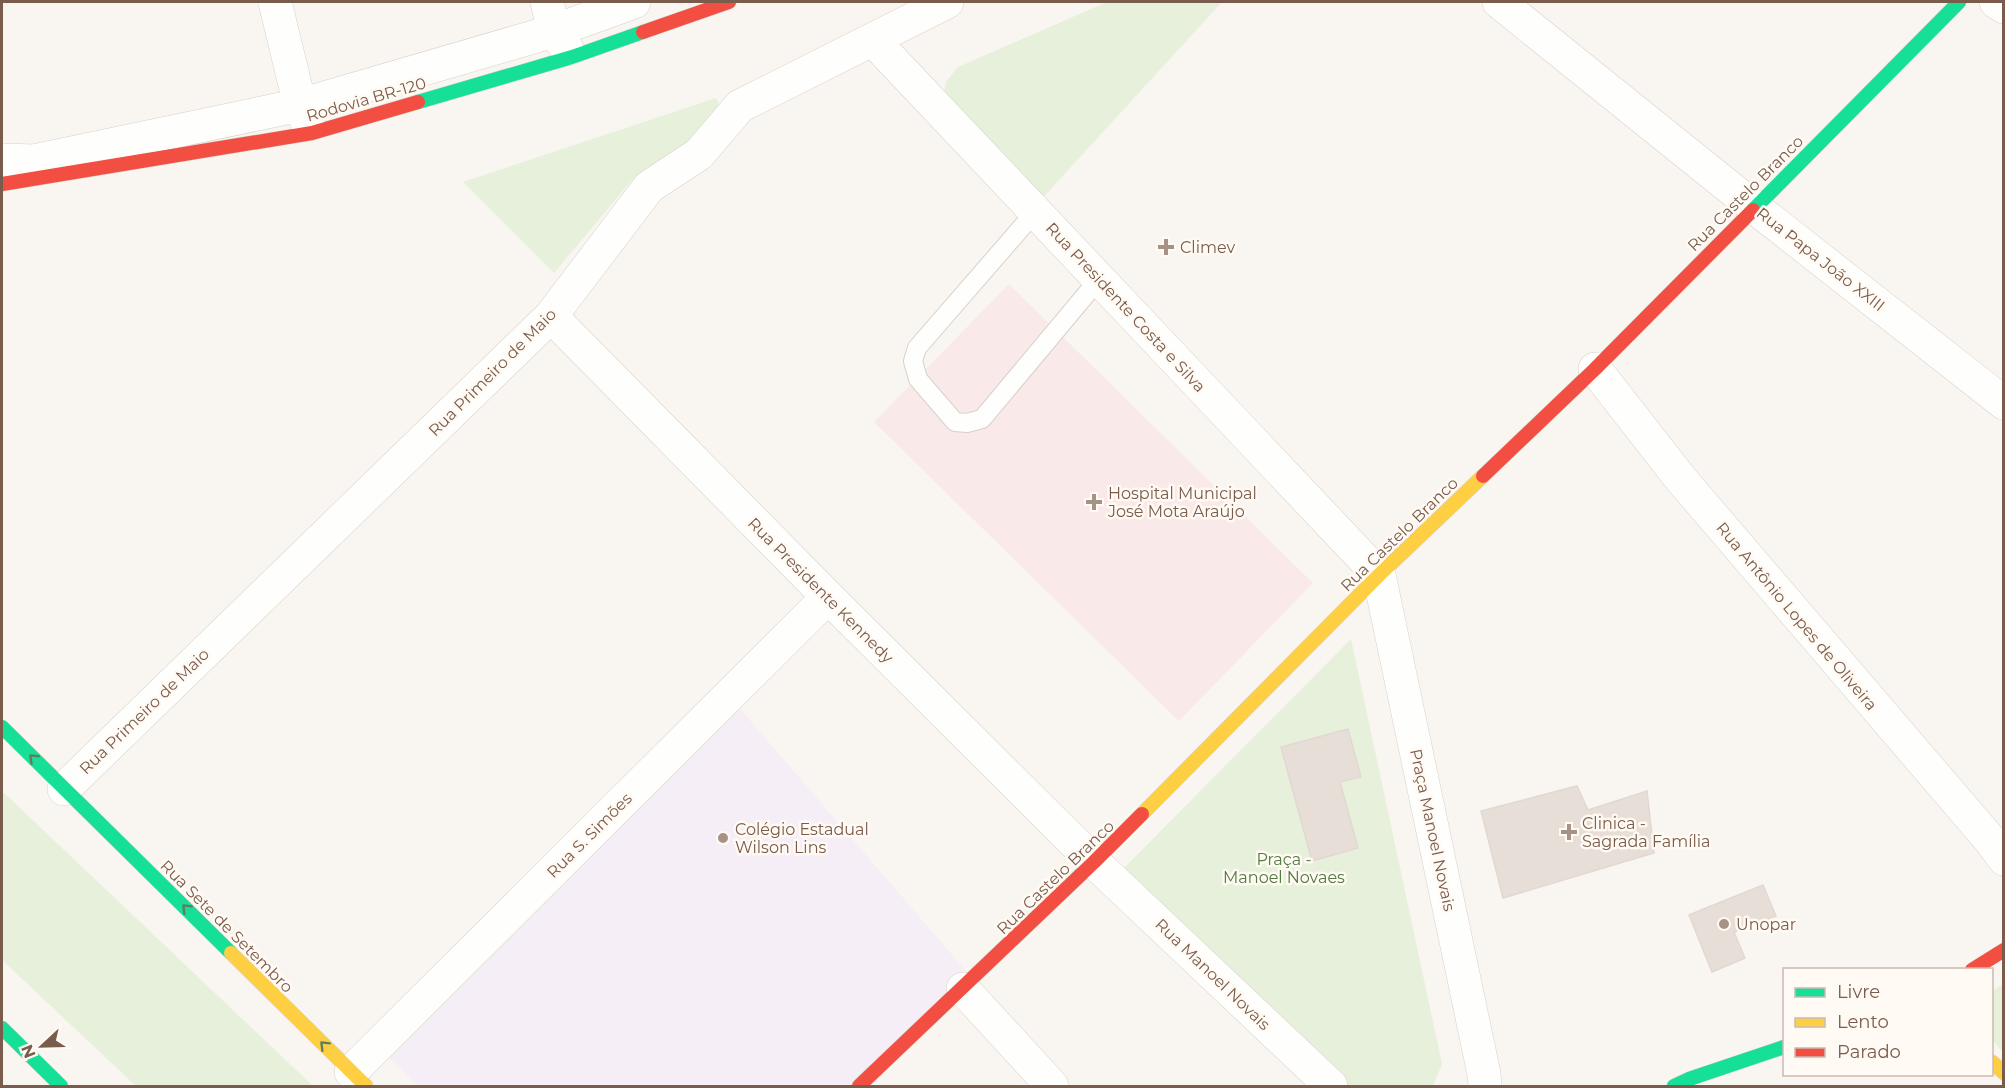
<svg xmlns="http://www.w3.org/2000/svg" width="2005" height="1088" font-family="Montserrat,sans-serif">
<rect width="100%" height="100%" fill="#f9f5f0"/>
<path fill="#f6eef6" d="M729,696L973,979L852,1086H419L388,1057Z"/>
<path fill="#fae9e9" d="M1009,284L1313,583L1179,721L874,422Z"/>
<path fill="#e7f0db" d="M1107,2H1222L1038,203L944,93L946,82L958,67Z
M716,98L727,119L632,180L554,273L463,182Z
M1351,639L1442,1064L1433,1086H1343L1122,870Z
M2,791L313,1086H136L2,960Z
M2003,984V1052L1992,1040V991Z"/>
<path fill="#e6ded7" stroke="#e2d8d2" stroke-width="1.5" d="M1348,729L1361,777L1340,782L1358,848L1312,861L1281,747Z
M1577,786L1588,810L1647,791L1654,853L1503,898L1481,811Z
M1763,885L1776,916L1734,932L1745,958L1712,972L1689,915Z"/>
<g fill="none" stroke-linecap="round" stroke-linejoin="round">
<defs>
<path id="lane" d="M1035,212L917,348L913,361L918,379L955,422L967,423L982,419L1099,279"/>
<path id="street" d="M275,2L300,105L308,124
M547,2L554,31L567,49
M1499,2L1754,207L2004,403
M1996,2L2004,7
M873,40L1379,575L1484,1074L1485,1086
M2,160L34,161L300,105L554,31L634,2
M551,316L828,597L1094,862L1331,1086
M1595,369L1680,478L1990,840L2004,859
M64,789L551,316L649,187L699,154L740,106L947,2
M963,989L1052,1086
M351,1072L828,597"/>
<path id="fast" d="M418,102L572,57L643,32
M1753,210L1959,2
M2,727L231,953
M2,1028L61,1086
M1674,1086L1689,1079L1784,1047"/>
<path id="slow" d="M1142,814L1379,575L1483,476
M231,953L366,1086
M1992,1062L2004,1073"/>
<path id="jam" d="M643,32L729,2
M2,184L312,133L418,102
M1483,476L1595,369L1753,210
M1972,970L2004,950
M859,1086L1094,862L1142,814"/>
</defs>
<use href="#lane" stroke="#d7d1cb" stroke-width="20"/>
<use href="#street" stroke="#d7d1cb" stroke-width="34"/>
<use href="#fast" stroke="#d9d2cb" stroke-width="15"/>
<use href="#slow" stroke="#d9d2cb" stroke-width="15"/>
<use href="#jam" stroke="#d9d2cb" stroke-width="15"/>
<use href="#lane" stroke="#fefefd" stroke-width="18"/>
<use href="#street" stroke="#fefefd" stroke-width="33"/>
<use href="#fast" stroke="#16e098" stroke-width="14"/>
<use href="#slow" stroke="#ffcf43" stroke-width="14"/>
<use href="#jam" stroke="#f24e42" stroke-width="14"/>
</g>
<defs><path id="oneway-chevron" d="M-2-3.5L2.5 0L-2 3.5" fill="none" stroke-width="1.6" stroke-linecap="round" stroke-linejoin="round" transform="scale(1.5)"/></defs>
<g stroke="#617d60">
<use href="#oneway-chevron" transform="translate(33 758) rotate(-136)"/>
<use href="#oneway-chevron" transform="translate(186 908) rotate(-135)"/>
<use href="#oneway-chevron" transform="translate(324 1045) rotate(-135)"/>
</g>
<g fill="#a69286" stroke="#fffaf3" stroke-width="2">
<path d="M1163 238h6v6h6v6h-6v6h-6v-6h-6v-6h6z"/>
<path d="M1091 493h6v6h6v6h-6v6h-6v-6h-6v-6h6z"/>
<path d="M1566 823h6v6h6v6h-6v6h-6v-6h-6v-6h6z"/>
<circle cx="723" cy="838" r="6"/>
<circle cx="1724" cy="924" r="6"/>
</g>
<g text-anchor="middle" stroke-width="5" stroke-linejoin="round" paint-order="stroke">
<g font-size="16" fill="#7a5c4d" stroke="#fffaf3">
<text transform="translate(366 99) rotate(-16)" y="6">Rodovia BR-120</text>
<text transform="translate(1745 193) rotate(-45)" y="6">Rua Castelo Branco</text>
<text transform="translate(1821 259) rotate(38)" y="6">Rua Papa João XXIII</text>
<text transform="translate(1126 307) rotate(47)" y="6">Rua Presidente Costa e Silva</text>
<text transform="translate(492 372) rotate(-45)" y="6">Rua Primeiro de Maio</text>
<text transform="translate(1399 534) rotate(-44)" y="6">Rua Castelo Branco</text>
<text transform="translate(821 590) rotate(45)" y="6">Rua Presidente Kennedy</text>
<text transform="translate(1797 616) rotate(50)" y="6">Rua Antônio Lopes de Oliveira</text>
<text transform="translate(144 711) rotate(-44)" y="6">Rua Primeiro de Maio</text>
<text transform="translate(1433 830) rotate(78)" y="6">Praça Manoel Novais</text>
<text transform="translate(589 835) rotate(-45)" y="6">Rua S. Simões</text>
<text transform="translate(1055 877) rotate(-44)" y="6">Rua Castelo Branco</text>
<text transform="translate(227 926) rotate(45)" y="6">Rua Sete de Setembro</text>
<text transform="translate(1213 974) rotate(44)" y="6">Rua Manoel Novais</text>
</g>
<g font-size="16" fill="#7a5c4d" stroke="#fffaf3" text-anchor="start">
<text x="1180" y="253">Climev</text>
<text x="1108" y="499">Hospital Municipal<tspan x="1108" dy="18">José Mota Araújo</tspan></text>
<text x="1582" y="829">Clinica -<tspan x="1582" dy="18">Sagrada Família</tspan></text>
<text x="735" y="835">Colégio Estadual<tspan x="735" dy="18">Wilson Lins</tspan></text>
<text x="1736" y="930">Unopar</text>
</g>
<g font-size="16" fill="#537a41" stroke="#fffaf3">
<text x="1284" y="865">Praça -<tspan x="1284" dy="18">Manoel Novaes</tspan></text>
</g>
</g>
<rect width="2005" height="1088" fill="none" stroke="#7a5c4d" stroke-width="6"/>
<rect x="1783" y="968" width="210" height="108" fill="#fffaf3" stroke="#cabbb1" stroke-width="1.5"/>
<rect x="1795" y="988" width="30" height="9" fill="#16e098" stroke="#cabbb1" stroke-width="1.5"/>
<text x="1837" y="998" font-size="18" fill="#7a5c4d">Livre</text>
<rect x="1795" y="1018" width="30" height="9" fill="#ffcf43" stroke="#cabbb1" stroke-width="1.5"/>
<text x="1837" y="1028" font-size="18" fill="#7a5c4d">Lento</text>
<rect x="1795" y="1048" width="30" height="9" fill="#f24e42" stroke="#cabbb1" stroke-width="1.5"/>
<text x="1837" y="1058" font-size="18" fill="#7a5c4d">Parado</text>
<g transform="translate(42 1046) rotate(248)" stroke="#fffaf3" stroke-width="4.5" paint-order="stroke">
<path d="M0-4.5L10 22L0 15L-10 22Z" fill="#7a5c4d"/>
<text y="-9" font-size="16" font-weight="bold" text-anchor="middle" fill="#7a5c4d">N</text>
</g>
</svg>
